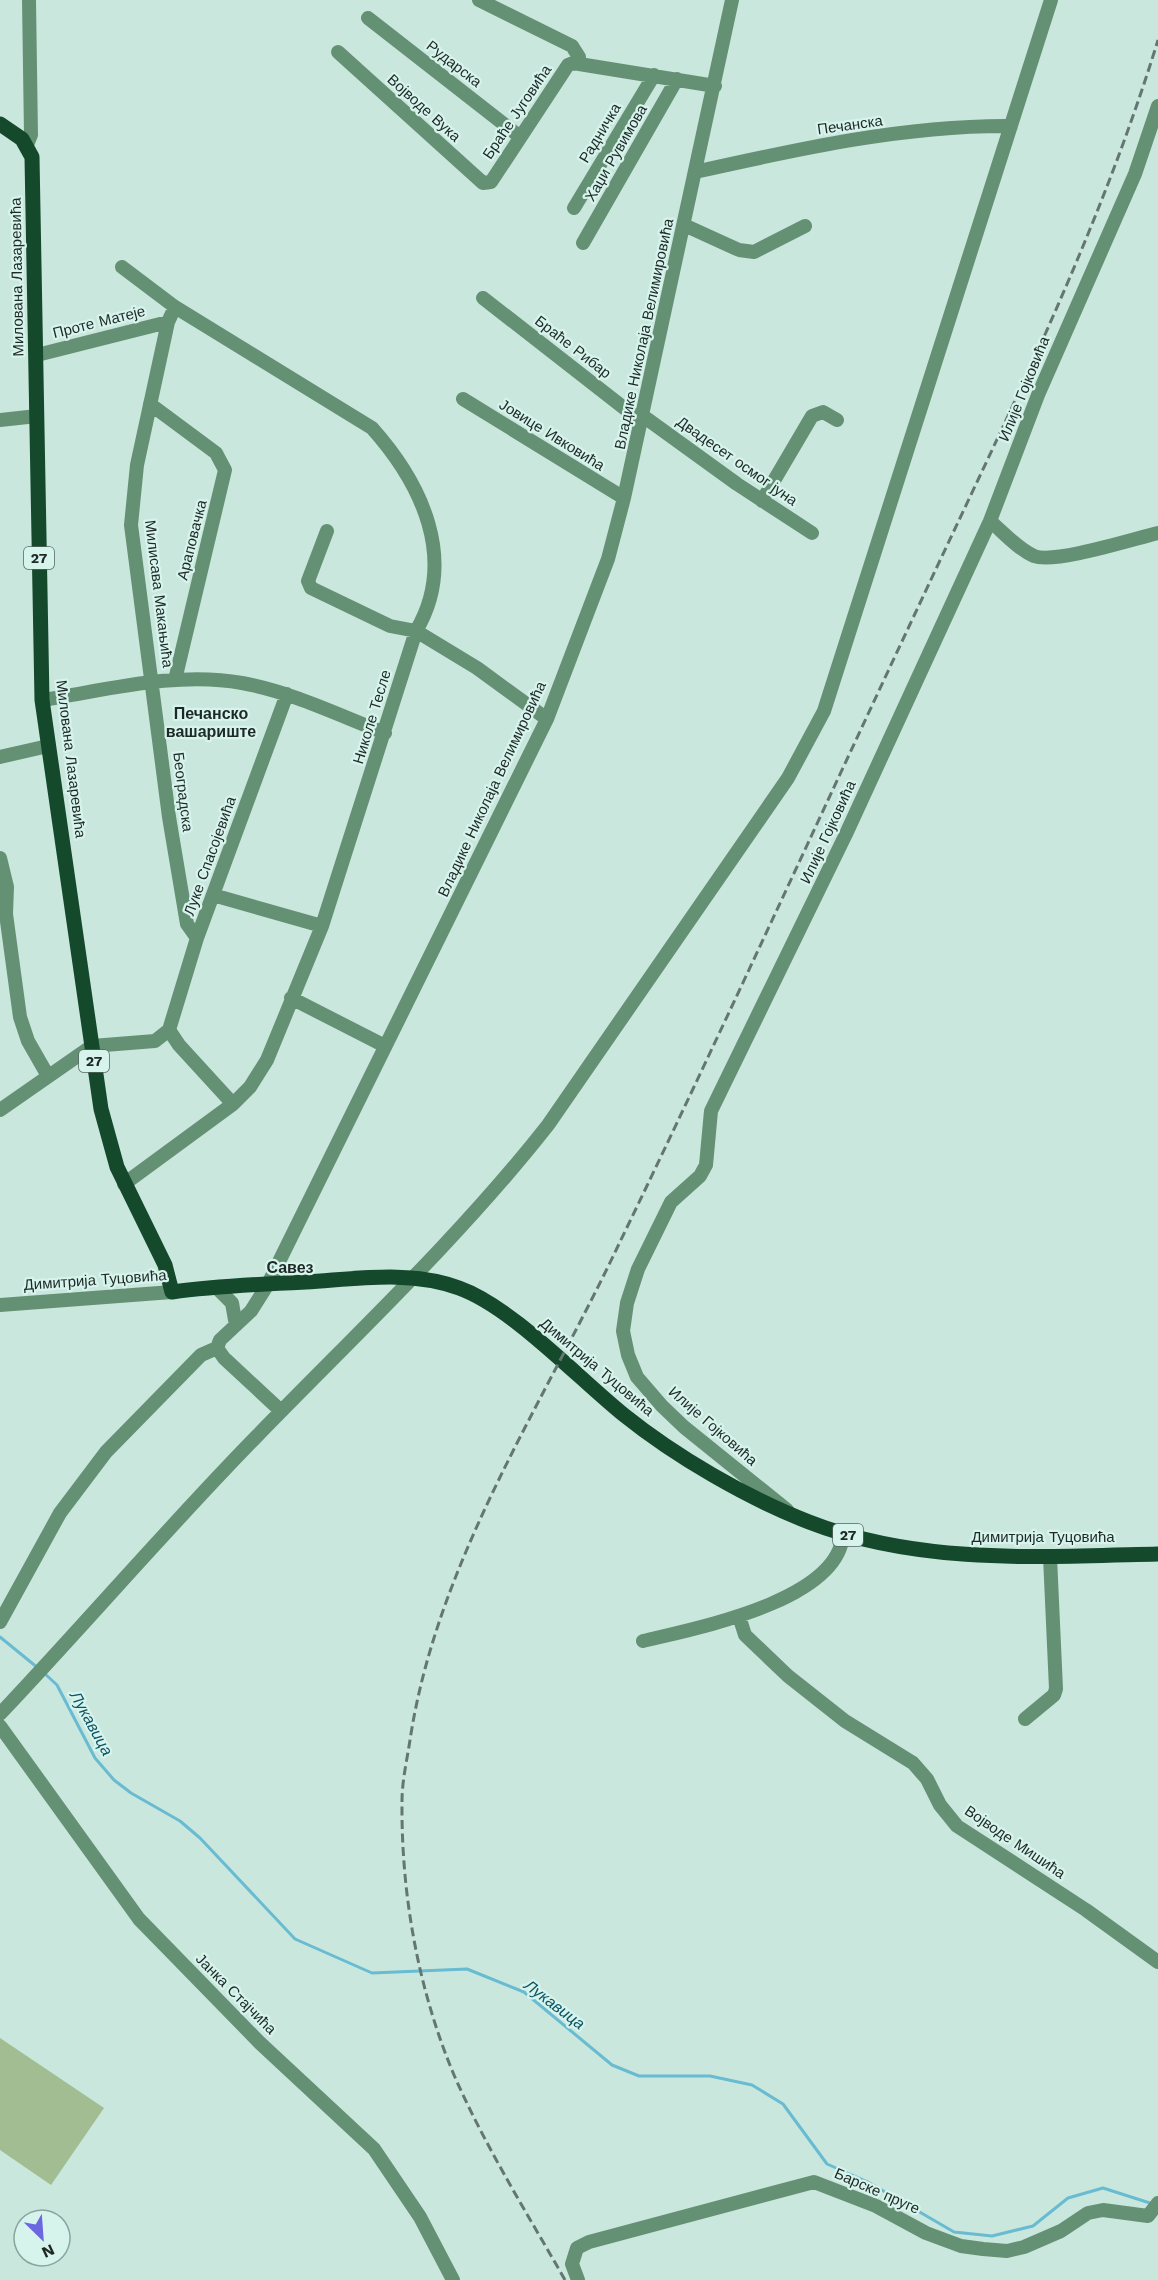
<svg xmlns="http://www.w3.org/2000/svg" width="1158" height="2280" font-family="'Work Sans',sans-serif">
<rect width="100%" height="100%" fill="#cae7de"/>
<path fill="#a1bd91" d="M0,2038L104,2108L51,2185L0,2150Z"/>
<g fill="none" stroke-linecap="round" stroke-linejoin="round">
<path stroke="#68bbd1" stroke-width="3" d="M0,1637L38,1668
M43,1672L57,1685L95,1758L114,1780L131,1793L180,1821L200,1838L295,1939L372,1973L467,1969L524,1992L612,2065L639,2076H710L752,2085L783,2104L827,2164L868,2182L954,2232L992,2236L1033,2226L1068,2198L1103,2188L1153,2204"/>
<path stroke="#649174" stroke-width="14" d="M479,0L572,46L579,57V63
M368,18L519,136
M338,52L483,183L491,182L568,65L573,63L715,86
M27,145L31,135L29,0
M695,172C798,149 905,125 1011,126
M574,208L654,75
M684,225L739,250L754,252L805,226
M583,243L677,79
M122,267L175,307L372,428C422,484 458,560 416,631L322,926L267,1060L250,1087L233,1104L124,1184
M483,298L642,422
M175,307L168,322L137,465L131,525L169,817L187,924L197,938
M37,355L168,322
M463,399L624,498
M150,404L216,453L225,470L175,680
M643,416L737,484L812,533
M0,420L37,416
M762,501L812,416L823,412L837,420
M990,521C1003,532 1018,549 1034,556C1055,564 1133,539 1158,533
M327,531L308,581L311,588L390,626L416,631L477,668L547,719
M42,700C107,690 177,671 242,683C292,692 338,715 385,733
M0,757L48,746
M0,858L7,887L6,914L20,1017L28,1041L48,1076
M213,895L322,926
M291,998L385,1046
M169,1030L197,938L287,694
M0,1110L92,1046L155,1041L169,1030L179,1045L233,1104
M217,1288L232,1303L235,1320
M0,1305L172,1292
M217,1348L220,1340L251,1311L268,1284L547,719L608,559L624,498L732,0
M217,1348L224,1358L281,1411
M787,1510L684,1427L662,1406L637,1377L628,1355L623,1331L627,1303L638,1269L671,1202L700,1176L706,1165L711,1111L846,834L990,521L1038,395L1135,174L1158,106
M739,1616L745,1635L788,1676L845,1721L913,1763L927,1779L940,1805L957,1826L1086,1910L1158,1962
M0,1622L60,1513L106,1452L201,1355L217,1348
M643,1641C696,1628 839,1601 843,1534
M0,1714C86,1623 168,1527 256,1437C355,1335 460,1237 548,1125L788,778L824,711L1051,0
M1025,1719L1054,1695L1056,1689L1050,1557
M0,1726L139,1919L260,2043L374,2149L420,2217L453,2280
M578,2280L572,2264L577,2248L589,2242L814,2182L876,2206L926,2233L961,2246L983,2249L1007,2251L1024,2247L1061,2231L1088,2213L1103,2210L1148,2216L1158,2203"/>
<path stroke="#14492c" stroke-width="15" d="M0,124L22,139L32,157L42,700L101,1109L117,1167L165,1265L172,1292C216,1286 261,1284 306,1282C356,1279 411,1270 459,1288C512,1307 578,1378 624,1415C675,1456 747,1498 809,1522C919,1565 1042,1557 1158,1554"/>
<path stroke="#637670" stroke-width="3" stroke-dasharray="9 4.5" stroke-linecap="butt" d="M565,2280C527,2213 485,2146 454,2075C418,1989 401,1894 402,1801C402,1781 407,1760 410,1740C437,1562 542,1406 618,1246C721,1033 819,818 920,603C1006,419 1098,236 1158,40"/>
</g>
<g text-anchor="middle" stroke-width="4.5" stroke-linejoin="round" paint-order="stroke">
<g fill="#d7f4ec" stroke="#566661" stroke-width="1.5">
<rect x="24" y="547" width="30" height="22" rx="4.5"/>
<rect x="79" y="1050" width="30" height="22" rx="4.5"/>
<rect x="833" y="1524" width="30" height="22" rx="4.5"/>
</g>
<g font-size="14" font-weight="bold" fill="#1e2926">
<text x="39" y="563">27</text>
<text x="94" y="1066">27</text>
<text x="848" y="1540">27</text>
</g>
<g font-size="15" fill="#1e2926" stroke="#d7f4ec">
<text transform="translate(454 64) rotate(38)" y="5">Рударска</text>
<text transform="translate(424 108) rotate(42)" y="5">Војводе Вука</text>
<text transform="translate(517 112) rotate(-56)" y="5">Браће Југовића</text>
<text transform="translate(850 125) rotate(-8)" y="5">Печанска</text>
<text transform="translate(600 133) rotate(-59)" y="5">Радничка</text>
<text transform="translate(616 153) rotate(-60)" y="5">Хаџи Рувимова</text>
<text transform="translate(17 277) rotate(-91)" y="5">Милована Лазаревића</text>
<text transform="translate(99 322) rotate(-14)" y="5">Проте Матеје</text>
<text transform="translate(644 334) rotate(-78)" y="5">Владике Николаја Велимировића</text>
<text transform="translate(573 347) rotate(38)" y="5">Браће Рибар</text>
<text transform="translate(1024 389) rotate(-68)" y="5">Илије Гојковића</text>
<text transform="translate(552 435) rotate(32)" y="5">Јовице Ивковића</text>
<text transform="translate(737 461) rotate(35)" y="5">Двадесет осмог јуна</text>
<text transform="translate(192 540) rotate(-76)" y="5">Араповачка</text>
<text transform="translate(159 594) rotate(83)" y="5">Милисава Макањића</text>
<text transform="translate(372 717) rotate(-73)" y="5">Николе Тесле</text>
<text transform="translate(71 759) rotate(83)" y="5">Милована Лазаревића</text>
<text transform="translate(492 789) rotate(-65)" y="5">Владике Николаја Велимировића</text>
<text transform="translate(183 792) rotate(83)" y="5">Београдска</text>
<text transform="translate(828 832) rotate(-65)" y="5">Илије Гојковића</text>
<text transform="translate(210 856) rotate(-70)" y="5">Луке Спасојевића</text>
<text transform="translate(95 1280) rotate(-4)" y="5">Димитрија Туцовића</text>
<text transform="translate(597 1367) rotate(40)" y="5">Димитрија Туцовића</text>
<text transform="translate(713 1426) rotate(41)" y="5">Илије Гојковића</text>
<text x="1043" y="1542">Димитрија Туцовића</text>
<text transform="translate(1015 1842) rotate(34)" y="5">Војводе Мишића</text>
<text transform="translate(236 1994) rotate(45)" y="5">Јанка Стајчића</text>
<text transform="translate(877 2191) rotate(24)" y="5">Барске пруге</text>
</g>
<g font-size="16" font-weight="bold" fill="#1e2926" stroke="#d7f4ec">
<text x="211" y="719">Печанско<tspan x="211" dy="18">вашариште</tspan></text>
<text x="290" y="1273">Савез</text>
</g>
<g font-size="16" font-style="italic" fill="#0e5666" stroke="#d7f4ec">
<text transform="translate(92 1723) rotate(61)" y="6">Лукавица</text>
<text transform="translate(555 2004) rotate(37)" y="6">Лукавица</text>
</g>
</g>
<g transform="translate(42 2238) rotate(155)"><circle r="28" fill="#d7f4ec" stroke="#8da39d" stroke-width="1.5"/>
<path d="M0-4.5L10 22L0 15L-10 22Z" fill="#6a67e1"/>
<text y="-9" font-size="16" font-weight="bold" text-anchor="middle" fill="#1e2926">N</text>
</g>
</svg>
